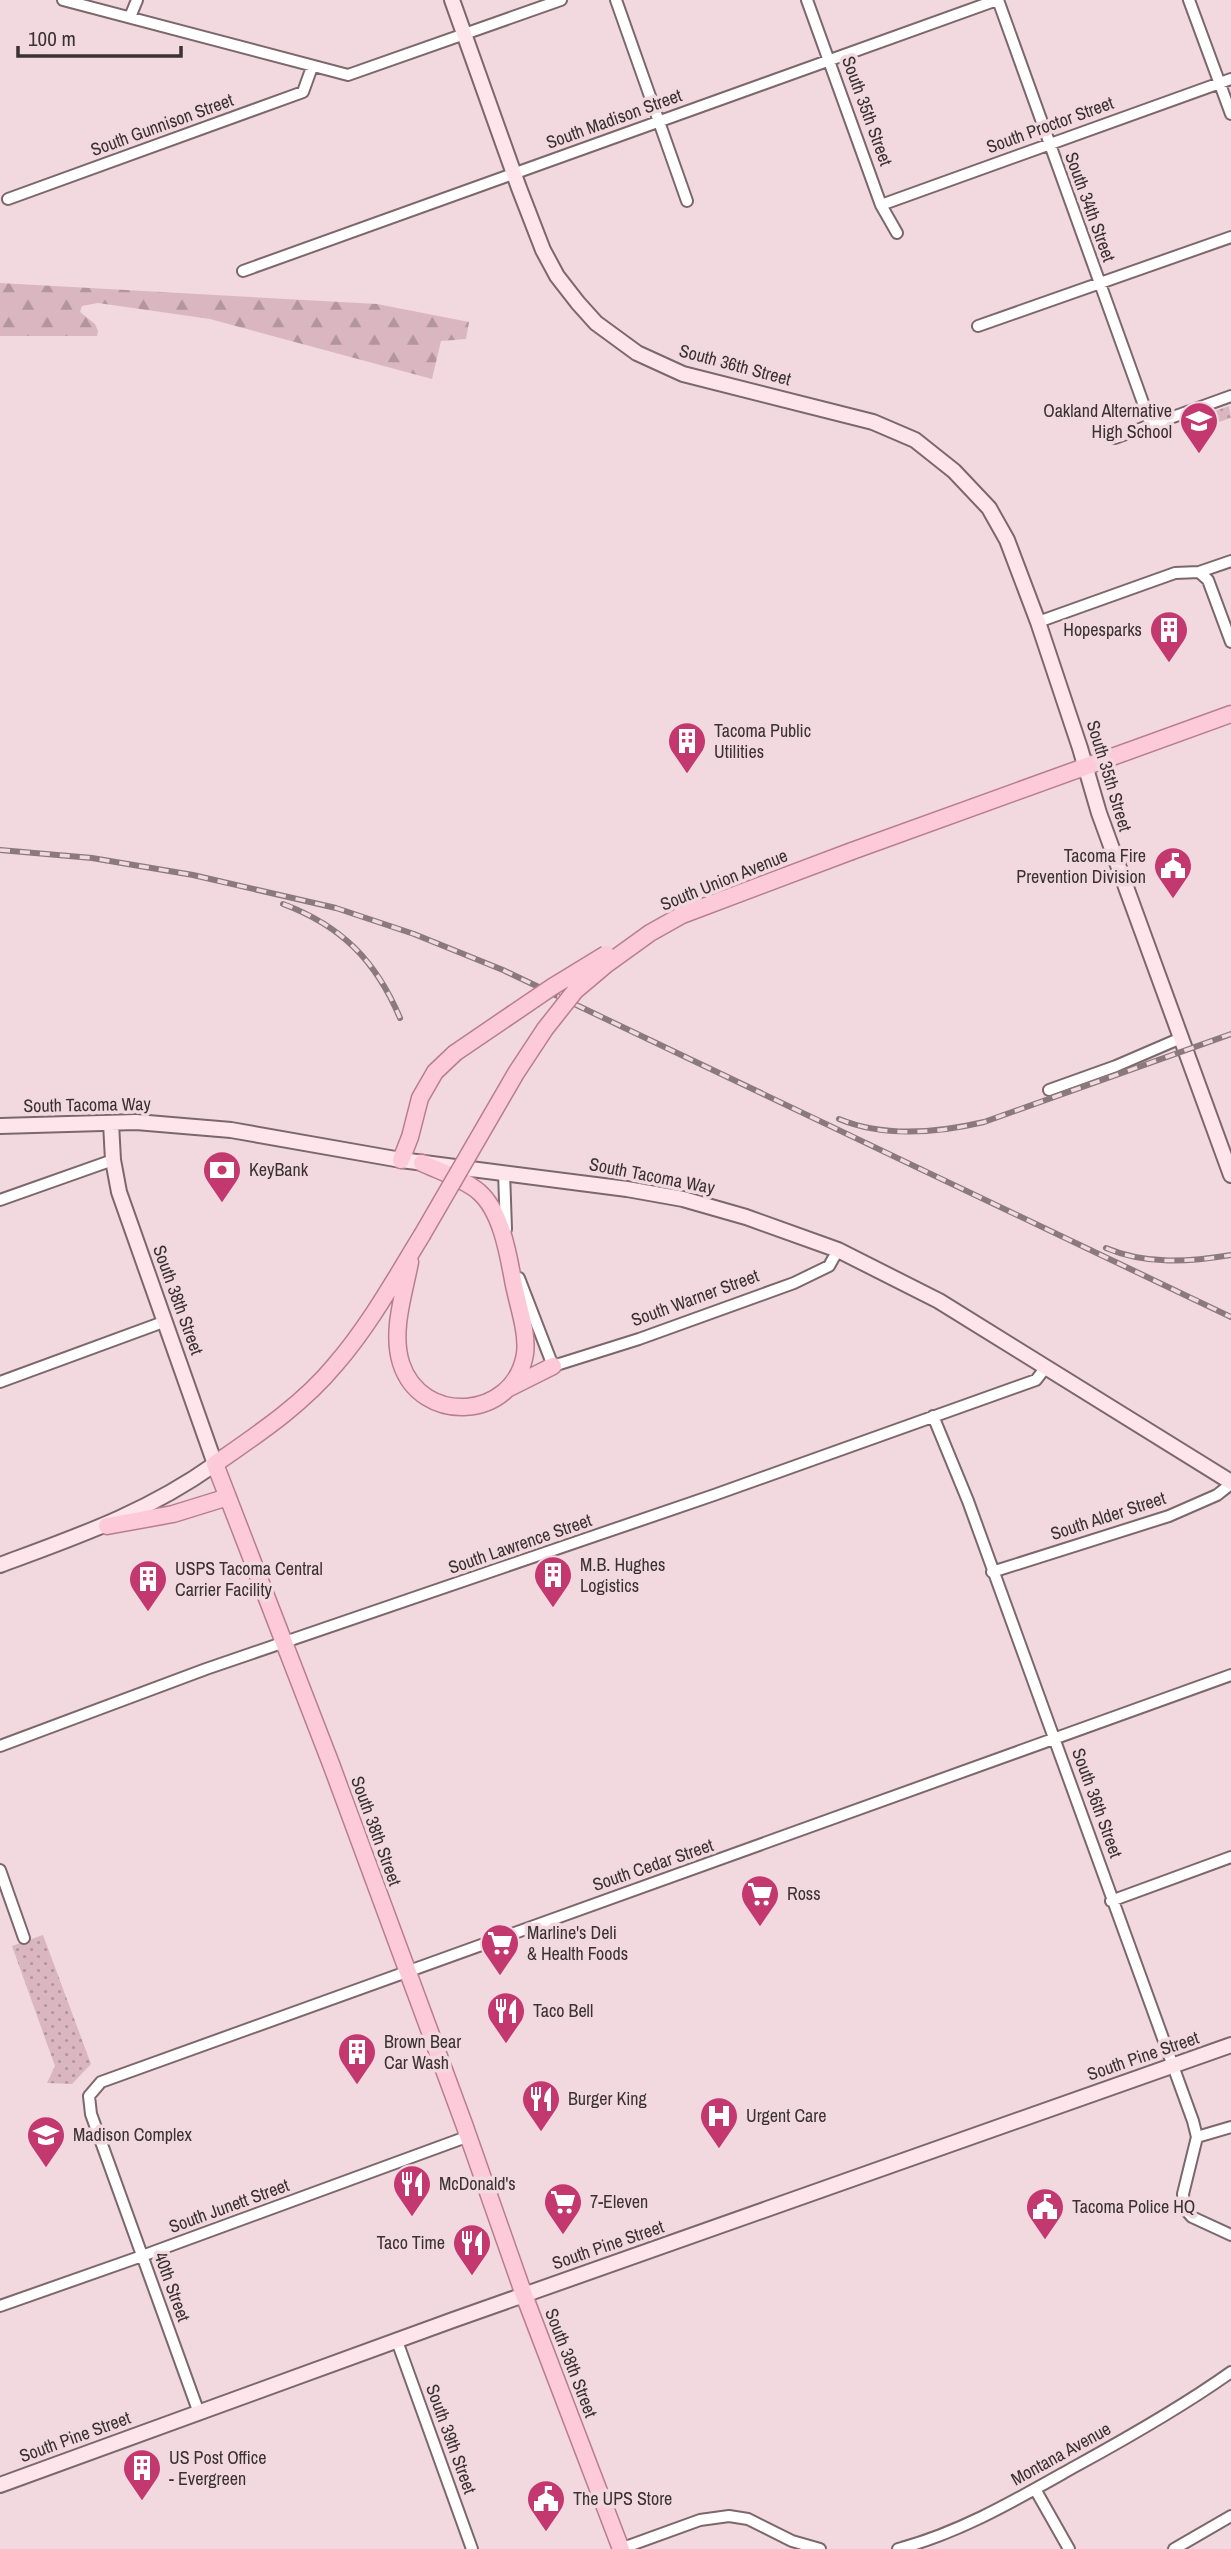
<svg xmlns="http://www.w3.org/2000/svg" width="1231" height="2549" font-family="'Archivo Narrow',sans-serif">
<defs>
<pattern id="grass-dots" width="8" height="8" patternUnits="userSpaceOnUse" patternTransform="scale(1.75)"><rect width="8" height="8" fill="#dab7c0"/><path d="M2 2h.1M6 6h.1" fill="none" stroke="#b2959d" stroke-width="1.8" stroke-linecap="round"/></pattern>
<pattern id="forest-firs" width="22" height="20" patternUnits="userSpaceOnUse" patternTransform="scale(1.75)"><rect width="22" height="20" fill="#dab7c0"/><path d="M5 1l3.5 6h-7zM16 11l3.5 6h-7z" fill="#b2959d"/></pattern>
</defs>
<rect width="100%" height="100%" fill="#f1d9df"/>
<path fill="url(#grass-dots)" d="M1229,406L1231,418L1213,424L1211,419L1195,425L1193,419Z
M43,1935L91,2064L72,2084L47,2083L55,2066L12,1946Z"/>
<path fill="url(#forest-firs)" d="M0,283L377,304L469,322L466,339L441,341L432,379L210,319L98,303L82,306L80,312L95,324L98,331L97,336H0Z"/>
<g fill="none" stroke-linecap="round" stroke-linejoin="round">
<defs>
<path id="street" d="M63,0L348,75L561,0
M616,0L687,201
M807,0L881,205L897,233
M998,0L1151,425
M1189,0L1231,114
M130,17L137,0
M8,199L303,92L312,67
M881,205L1231,79
M243,271L997,0
M978,326L1231,237
M1115,438L1231,396
M1199,572L1208,580L1231,642
M1038,622L1175,573L1199,572L1231,561
M1049,1090L1116,1066L1181,1038
M504,1172L506,1229
M0,1200L113,1160
M519,1278L553,1366L639,1339L794,1283L829,1266L838,1250
M0,1382L166,1321
M933,1416L968,1501L1193,2121L1197,2137L1183,2194L1184,2208L1192,2217L1231,2235
M992,1572L1169,1516L1217,1495L1231,1484
M0,1746L206,1669L714,1495L1036,1380L1046,1367
M0,1870L24,1938
M1111,1901L1231,1857
M1197,2137L1231,2127
M0,2306L142,2256L469,2136
M397,2341L472,2549
M199,2413L91,2114L89,2096L101,2082L1231,1675
M1035,2489L1069,2549
M620,2549L700,2520L729,2516L748,2519L792,2541L820,2549
M898,2549C962,2532 1019,2498 1076,2466C1129,2437 1182,2407 1231,2372
M1174,2549L1231,2516"/>
<path id="secondary" d="M452,0L519,188L543,250L557,276L578,303L596,323L637,353L683,374L873,422L915,440L954,471L989,508L1007,540L1038,622L1080,748L1099,813L1231,1175
M0,1126L136,1122L231,1130L401,1160L627,1189L683,1199L746,1217L838,1250L939,1301L1231,1482
M0,1565C78,1536 146,1513 215,1464L119,1192L113,1160L111,1123
M0,2485L453,2320L1231,2045"/>
<path id="primary" d="M852,851L1231,714
M401,1160L410,1137L420,1098L435,1072L455,1053
M422,1235C395,1279 369,1326 335,1365C302,1405 258,1434 215,1464L331,1764L464,2124L524,2295L621,2549
M410,1262C404,1294 391,1331 401,1363C421,1426 514,1420 525,1354C528,1331 517,1303 513,1280C508,1253 501,1211 479,1192C466,1180 439,1171 422,1163
M509,1388L553,1366
M107,1526L173,1514L228,1497"/>
</defs>
<use href="#street" stroke="#7c676d" stroke-width="14"/>
<use href="#secondary" stroke="#7c676d" stroke-width="18"/>
<use href="#primary" stroke="#b87e8e" stroke-width="19"/>
<use href="#street" stroke="#fff" stroke-width="10"/>
<use href="#secondary" stroke="#fee5ec" stroke-width="14"/>
<use href="#primary" stroke="#fdcad9" stroke-width="16"/>
<defs>
<path id="rail" d="M0,850L92,858L193,875L336,908L414,934L503,970L1231,1317
M283,904C342,926 376,961 400,1018
M839,1119C885,1138 937,1133 984,1122L1231,1034
M1106,1248C1146,1265 1189,1262 1231,1255"/>
</defs>
<use href="#rail" stroke="#8a7a7e" stroke-width="6"/>
<use href="#rail" stroke="#f1d9df" stroke-width="3.5" stroke-dasharray="10" stroke-linecap="butt"/>
<defs>
<path id="primary-bridge" d="M455,1053L552,987L606,954
M422,1235L516,1073L545,1029L575,991L607,964L650,933L682,915L852,851"/>
</defs>
<use href="#primary-bridge" stroke="#b87e8e" stroke-width="19" stroke-linecap="butt"/>
<use href="#primary-bridge" stroke="#fdcad9" stroke-width="16"/>
</g>
<defs>
<symbol id="school-pin" viewBox="-11 -11 22 30"><path d="M0 17L-7.5 6A9.5 9.5 0 1 1 7.5 6Z" fill="#c3386f" stroke="#f1d9df"/><path d="M0-5L7-2L0 1L-7-2ZM-4 1L0 2.5L4 1V4Q0 6-4 4Z" fill="#fff"/></symbol>
<symbol id="building-pin" viewBox="-11 -11 22 30"><path d="M0 17L-7.5 6A9.5 9.5 0 1 1 7.5 6Z" fill="#c3386f" stroke="#f1d9df"/><path d="M-4-6H4V6H1V3H-1V6H-4ZM-2.5-4.3h1.7v1.8h-1.7ZM.8-4.3h1.7v1.8H.8ZM-2.5-1h1.7V.8h-1.7ZM.8-1h1.7V.8H.8Z" fill="#fff"/></symbol>
<symbol id="civic-pin" viewBox="-11 -11 22 30"><path d="M0 17L-7.5 6A9.5 9.5 0 1 1 7.5 6Z" fill="#c3386f" stroke="#f1d9df"/><path d="M-.6-6.5H3V-4.5H.6V-3L4-1V1h2V6H-6V1h2V-1L-.6-3ZM-1.2 2.5V6h2.4V2.5Z" fill="#fff"/></symbol>
<symbol id="bank-pin" viewBox="-11 -11 22 30"><path d="M0 17L-7.5 6A9.5 9.5 0 1 1 7.5 6Z" fill="#c3386f" stroke="#f1d9df"/><path d="M-6-4H6V4H-6ZM0-2.3a2.3 2.3 0 1 0 0 4.6a2.3 2.3 0 1 0 0-4.6Z" fill="#fff"/></symbol>
<symbol id="supermarket-pin" viewBox="-11 -11 22 30"><path d="M0 17L-7.5 6A9.5 9.5 0 1 1 7.5 6Z" fill="#c3386f" stroke="#f1d9df"/><path d="M-6-5.5h2.5l.6 2H6L4.5 2H-2.5L-4.4-4H-6ZM-1.5 3.2a1.3 1.3 0 1 0 .1 0ZM3 3.2a1.3 1.3 0 1 0 .1 0Z" fill="#fff"/></symbol>
<symbol id="restaurant-pin" viewBox="-11 -11 22 30"><path d="M0 17L-7.5 6A9.5 9.5 0 1 1 7.5 6Z" fill="#c3386f" stroke="#f1d9df"/><path d="M-5-6h1v4h1v-4h1v4h1v-4h1v5L-1.5 .5V6h-2V.5L-5-1ZM5-6V6H3V1.5H1.5Q1.5-4 5-6Z" fill="#fff"/></symbol>
<symbol id="hospital-pin" viewBox="-11 -11 22 30"><path d="M0 17L-7.5 6A9.5 9.5 0 1 1 7.5 6Z" fill="#c3386f" stroke="#f1d9df"/><path d="M-5-5h3v3.5h4V-5h3V5h-3V1.5h-4V5h-3Z" fill="#fff"/></symbol>
</defs>
<g fill-rule="evenodd">
<use href="#school-pin" x="1177" y="399" width="44" height="60"/>
<use href="#building-pin" x="1147" y="608" width="44" height="60"/>
<use href="#building-pin" x="665" y="719" width="44" height="60"/>
<use href="#civic-pin" x="1151" y="844" width="44" height="60"/>
<use href="#bank-pin" x="200" y="1148" width="44" height="60"/>
<use href="#building-pin" x="531" y="1553" width="44" height="60"/>
<use href="#building-pin" x="126" y="1557" width="44" height="60"/>
<use href="#supermarket-pin" x="738" y="1872" width="44" height="60"/>
<use href="#supermarket-pin" x="478" y="1921" width="44" height="60"/>
<use href="#restaurant-pin" x="484" y="1989" width="44" height="60"/>
<use href="#building-pin" x="335" y="2030" width="44" height="60"/>
<use href="#restaurant-pin" x="519" y="2077" width="44" height="60"/>
<use href="#hospital-pin" x="697" y="2094" width="44" height="60"/>
<use href="#school-pin" x="24" y="2113" width="44" height="60"/>
<use href="#restaurant-pin" x="390" y="2162" width="44" height="60"/>
<use href="#supermarket-pin" x="541" y="2180" width="44" height="60"/>
<use href="#civic-pin" x="1023" y="2185" width="44" height="60"/>
<use href="#restaurant-pin" x="450" y="2221" width="44" height="60"/>
<use href="#building-pin" x="120" y="2446" width="44" height="60"/>
<use href="#civic-pin" x="524" y="2477" width="44" height="60"/>
</g>
<g text-anchor="middle" stroke-width="7" stroke-linejoin="round" paint-order="stroke">
<g font-size="18" fill="#3a3133" stroke="#f1d9df">
<text transform="translate(867 111) rotate(70)" y="6">South 35th Street</text>
<text transform="translate(614 119) rotate(-20)" y="6">South Madison Street</text>
<text transform="translate(162 125) rotate(-20)" y="6">South Gunnison Street</text>
<text transform="translate(1050 125) rotate(-20)" y="6">South Proctor Street</text>
<text transform="translate(1090 207) rotate(70)" y="6">South 34th Street</text>
<text transform="translate(735 365) rotate(15)" y="6">South 36th Street</text>
<text transform="translate(1109 776) rotate(73)" y="6">South 35th Street</text>
<text transform="translate(724 880) rotate(-22)" y="6">South Union Avenue</text>
<text transform="translate(87 1105) rotate(-1)" y="6">South Tacoma Way</text>
<text transform="translate(652 1176) rotate(11)" y="6">South Tacoma Way</text>
<text transform="translate(695 1298) rotate(-20)" y="6">South Warner Street</text>
<text transform="translate(178 1300) rotate(70)" y="6">South 38th Street</text>
<text transform="translate(1108 1516) rotate(-18)" y="6">South Alder Street</text>
<text transform="translate(520 1544) rotate(-19)" y="6">South Lawrence Street</text>
<text transform="translate(1097 1803) rotate(70)" y="6">South 36th Street</text>
<text transform="translate(376 1831) rotate(70)" y="6">South 38th Street</text>
<text transform="translate(653 1865) rotate(-19)" y="6">South Cedar Street</text>
<text transform="translate(1143 2056) rotate(-19)" y="6">South Pine Street</text>
<text transform="translate(229 2206) rotate(-20)" y="6">South Junett Street</text>
<text transform="translate(608 2245) rotate(-19)" y="6">South Pine Street</text>
<text transform="translate(172 2287) rotate(70)" y="6">40th Street</text>
<text transform="translate(571 2363) rotate(69)" y="6">South 38th Street</text>
<text transform="translate(75 2437) rotate(-20)" y="6">South Pine Street</text>
<text transform="translate(451 2439) rotate(70)" y="6">South 39th Street</text>
<text transform="translate(1061 2454) rotate(-29)" y="6">Montana Avenue</text>
</g>
<g font-size="18" fill="#3a3133" stroke="#f1d9df" text-anchor="start">
<text x="1172" y="417" text-anchor="end">Oakland Alternative<tspan x="1172" dy="21">High School</tspan></text>
<text x="1142" y="636" text-anchor="end">Hopesparks</text>
<text x="714" y="737">Tacoma Public<tspan x="714" dy="21">Utilities</tspan></text>
<text x="1146" y="862" text-anchor="end">Tacoma Fire<tspan x="1146" dy="21">Prevention Division</tspan></text>
<text x="249" y="1176">KeyBank</text>
<text x="580" y="1571">M.B. Hughes<tspan x="580" dy="21">Logistics</tspan></text>
<text x="175" y="1575">USPS Tacoma Central<tspan x="175" dy="21">Carrier Facility</tspan></text>
<text x="787" y="1900">Ross</text>
<text x="527" y="1939">Marline's Deli<tspan x="527" dy="21">&amp; Health Foods</tspan></text>
<text x="533" y="2017">Taco Bell</text>
<text x="384" y="2048">Brown Bear<tspan x="384" dy="21">Car Wash</tspan></text>
<text x="568" y="2105">Burger King</text>
<text x="746" y="2122">Urgent Care</text>
<text x="73" y="2141">Madison Complex</text>
<text x="439" y="2190">McDonald's</text>
<text x="590" y="2208">7-Eleven</text>
<text x="1072" y="2213">Tacoma Police HQ</text>
<text x="445" y="2249" text-anchor="end">Taco Time</text>
<text x="169" y="2464">US Post Office<tspan x="169" dy="21">- Evergreen</tspan></text>
<text x="573" y="2505">The UPS Store</text>
</g>
</g>
<path d="M18 46v10h163v-10" fill="none" stroke="#3a3133" stroke-width="3.5"/>
<text x="28" y="46" font-size="21" fill="#3a3133" stroke="#f1d9df" stroke-width="5" paint-order="stroke">100 m</text>
</svg>
